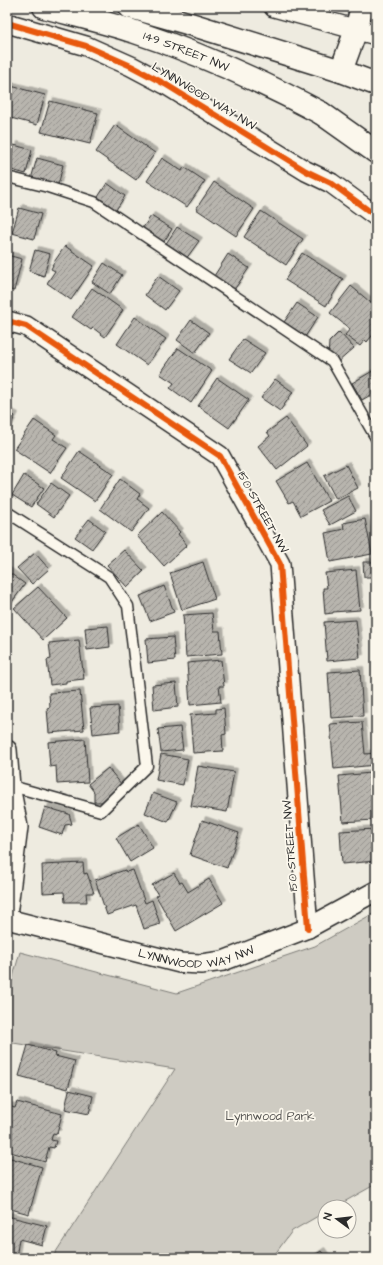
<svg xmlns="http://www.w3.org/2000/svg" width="383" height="1265" font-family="'Architects Daughter',sans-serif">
<defs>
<pattern id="building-hatch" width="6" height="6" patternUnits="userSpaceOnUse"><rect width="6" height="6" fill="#b8b5ae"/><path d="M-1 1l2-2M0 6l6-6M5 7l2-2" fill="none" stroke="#96938e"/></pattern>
<filter id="shadow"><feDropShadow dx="3.5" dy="-3.5" stdDeviation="0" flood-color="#0004"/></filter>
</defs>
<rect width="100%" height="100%" fill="#eeebe0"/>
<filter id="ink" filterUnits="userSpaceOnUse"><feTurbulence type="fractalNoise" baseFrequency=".025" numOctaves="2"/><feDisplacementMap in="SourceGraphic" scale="8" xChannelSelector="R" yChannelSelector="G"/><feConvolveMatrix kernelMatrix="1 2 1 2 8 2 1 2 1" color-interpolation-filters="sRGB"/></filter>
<g filter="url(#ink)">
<path fill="#cecbc2" stroke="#7c7b76" d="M376,912V1184L335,1207H325V1212L292,1231L272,1258H52L175,1069L7,1042V998L20,952L177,993L315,946Z"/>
<path fill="url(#building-hatch)" stroke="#2b2b2b" filter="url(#shadow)" d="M7,85L45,95L37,125L7,117Z
M50,101L98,113L90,144L41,132Z
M115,125L155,153L136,180L96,152Z
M14,145L32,150L26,174L8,169Z
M37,158L63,165L58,186L31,179Z
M162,158L182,171L184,167L205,181L187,207L147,181Z
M214,182L254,209L236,236L196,209Z
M107,183L125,196L116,210L98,197Z
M19,208L41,214L34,239L12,233Z
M261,211L303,239L286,265L244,237Z
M151,216L172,229L163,243L142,229Z
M177,227L199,241L186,259L165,245Z
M65,246L94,266L71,300L47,283L55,271L51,269L53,265H52Z
M35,250L50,254L44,276L29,271Z
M302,253L343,279L326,306L285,280Z
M228,254L249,268L234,290L214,276Z
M7,255L22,259L14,291L7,289Z
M104,263L122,275L110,294L92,282Z
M158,276L179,291L165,310L145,295Z
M351,286L376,307V331L367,342L365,340L360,346L345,335L350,329L330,313Z
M92,288L123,310L105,337L93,328L91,330L72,317Z
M297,303L318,317L303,340L282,325Z
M135,317L166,339L147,365L117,344Z
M191,320L209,333L195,353L177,340Z
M339,332L354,348L337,363L328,358L329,342Z
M243,339L265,353L251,373L229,359Z
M178,348L212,371L191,403L170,388L174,383L160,374Z
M376,369V392L362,400L352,383Z
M217,378L249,400L229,428L198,406Z
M275,379L293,392L280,411L261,398Z
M7,412L15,416L7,433Z
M286,418L307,446L277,470L258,446L270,436L267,432Z
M34,420L56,435L53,439L67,448L50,473L14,449Z
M79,451L113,474L95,501L61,478Z
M307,463L329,501L301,516L293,501L289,503L276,481Z
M346,465L358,488L336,499L324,476Z
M24,475L44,488L31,507L12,495Z
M120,479L140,494L137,499L149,508L131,532L100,509Z
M51,483L69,496L54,517L36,504Z
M348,496L356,511L330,525L321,510Z
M162,512L180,532L178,534L187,545L164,566L137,536Z
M89,519L105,531L92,549L75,537Z
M365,519L372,554L330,562L325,533L344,529L343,523Z
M124,550L144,571L127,587L107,565Z
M35,553L49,569L32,584L17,568Z
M203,562L215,599L182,610L170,573Z
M363,562H376V577H364Z
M356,570L360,610L333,612V613L325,614L323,588H327L325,573Z
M7,571L25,584L7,609Z
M164,586L174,612L150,621L140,596Z
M38,587L67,618L43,640L14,608Z
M212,613L214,631H220L222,654L186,657L183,615Z
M356,620L360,658L327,661L324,622Z
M108,626L110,647L87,650L85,628Z
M173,637L175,660L148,663L146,639Z
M79,640L84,679L66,681V683L50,685L47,660L51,659L49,643Z
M221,660L224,686H219L221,702L190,705L187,663Z
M360,670L363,716L331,718L328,672Z
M176,683L178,707L154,710L152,685Z
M80,691L84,730L49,733L47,708L50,707L49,693Z
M118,706L120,731L93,734L90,708Z
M224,708L226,734L222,735L223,751L193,753L190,715L216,713V709Z
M362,722L365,754L376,753V765L334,769L330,724Z
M180,727L183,750L161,752L158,729Z
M85,739L88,782L57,784L56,766L50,767L48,742Z
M161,754L188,759L183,785L156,780Z
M198,766L234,772L227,812L191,806Z
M108,768L122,785L103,802H94V792L88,784Z
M371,773L374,820L343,822L339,776Z
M153,793L177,802L168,822L145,813Z
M45,807L69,814L72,824L65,825L62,835L39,827Z
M202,820L239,833L227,868L190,855Z
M139,824L153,848L130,862L116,838Z
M376,829V861L342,864L340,831Z
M83,863L84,874L87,873L94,893H86L87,902H65L64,892L43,893L42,865Z
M125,870L126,872L133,870L145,903L152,900L160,924L144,929L136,905L107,915L95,880Z
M174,873L180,883L182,882L188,892L209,879L223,903L176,931L156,896L158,895L152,885Z
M28,1045L56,1053L55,1056L75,1061L68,1089L19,1076Z
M69,1090L93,1096L89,1114L65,1109Z
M17,1102L62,1114L57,1134L53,1133L51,1140L56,1141L54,1148L49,1147L45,1162L7,1151V1110L8,1106L15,1108Z
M7,1157L42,1167L29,1214L7,1208Z
M7,1216L47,1226L42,1245L19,1239L16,1258H7Z
M321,1251L326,1258H311Z"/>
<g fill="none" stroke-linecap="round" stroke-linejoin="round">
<defs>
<path id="lane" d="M7,177L48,187L94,202L332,361L376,438
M7,512L109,577L128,606L147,766L101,811L8,785"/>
<g id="street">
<path d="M274,7L376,35"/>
<path d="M7,23L86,46L131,66L165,84L306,171L331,183L376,216"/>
<path d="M7,321L26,326L220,456L280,564L308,928"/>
<path d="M7,750L10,786L18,827L7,915"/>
<path id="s1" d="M7,919L180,963L201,964L223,961L308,928L376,891"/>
</g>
<g id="secondary">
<path id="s2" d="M44,7C74,15 105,22 135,32C199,53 261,81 321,113"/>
<path d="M130,7L187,23L341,71L356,30L362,7"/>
</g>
<path id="highway" d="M341,71L376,84
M321,113L376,152"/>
</defs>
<use href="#lane" stroke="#2b2b2b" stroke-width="13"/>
<use href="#street" stroke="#2b2b2b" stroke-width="22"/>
<use href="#secondary" stroke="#2b2b2b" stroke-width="25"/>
<use href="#highway" stroke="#2b2b2b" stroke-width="25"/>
<use href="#lane" stroke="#fbf7ec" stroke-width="10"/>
<use href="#street" stroke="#fbf7ec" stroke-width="19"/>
<use href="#secondary" stroke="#fbf7ec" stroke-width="22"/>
<use href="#highway" stroke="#fbf7ec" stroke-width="22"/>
<defs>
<path id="cycleway" d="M7,23L86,46L131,66L165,84L306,171L331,183L376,216
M7,321L26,326L220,456L280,564L308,928"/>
</defs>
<use href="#cycleway" stroke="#fbf7ec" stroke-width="8"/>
<use href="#cycleway" stroke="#e8590c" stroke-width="6"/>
</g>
</g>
<g text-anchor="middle" stroke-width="3.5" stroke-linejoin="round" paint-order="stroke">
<g font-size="12" fill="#2b2b2b" stroke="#fbf7ec">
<text dy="4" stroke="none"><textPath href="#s2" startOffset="149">149 STREET NW</textPath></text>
<text transform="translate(204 96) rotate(31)" y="4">LYNNWOOD WAY NW</text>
<text transform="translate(263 512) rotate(61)" y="4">150 STREET NW</text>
<text transform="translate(290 846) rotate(-94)" y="4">150 STREET NW</text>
<text dy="4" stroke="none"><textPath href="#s1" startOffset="195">LYNNWOOD WAY NW</textPath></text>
</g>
<g font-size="12" fill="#545351" stroke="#fbf7ec">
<text x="270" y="1120">Lynnwood Park</text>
</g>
</g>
<rect width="383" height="1265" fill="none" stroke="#fbf7ec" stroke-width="24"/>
<rect x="12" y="12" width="359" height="1241" fill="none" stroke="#2b2b2b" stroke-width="1.5" filter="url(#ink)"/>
<g transform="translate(337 1219) rotate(285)"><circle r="19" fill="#fbf7ec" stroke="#a8a59f"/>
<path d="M0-3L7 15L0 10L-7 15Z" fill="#2b2b2b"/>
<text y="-6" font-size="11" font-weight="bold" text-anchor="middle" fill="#2b2b2b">N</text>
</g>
</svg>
